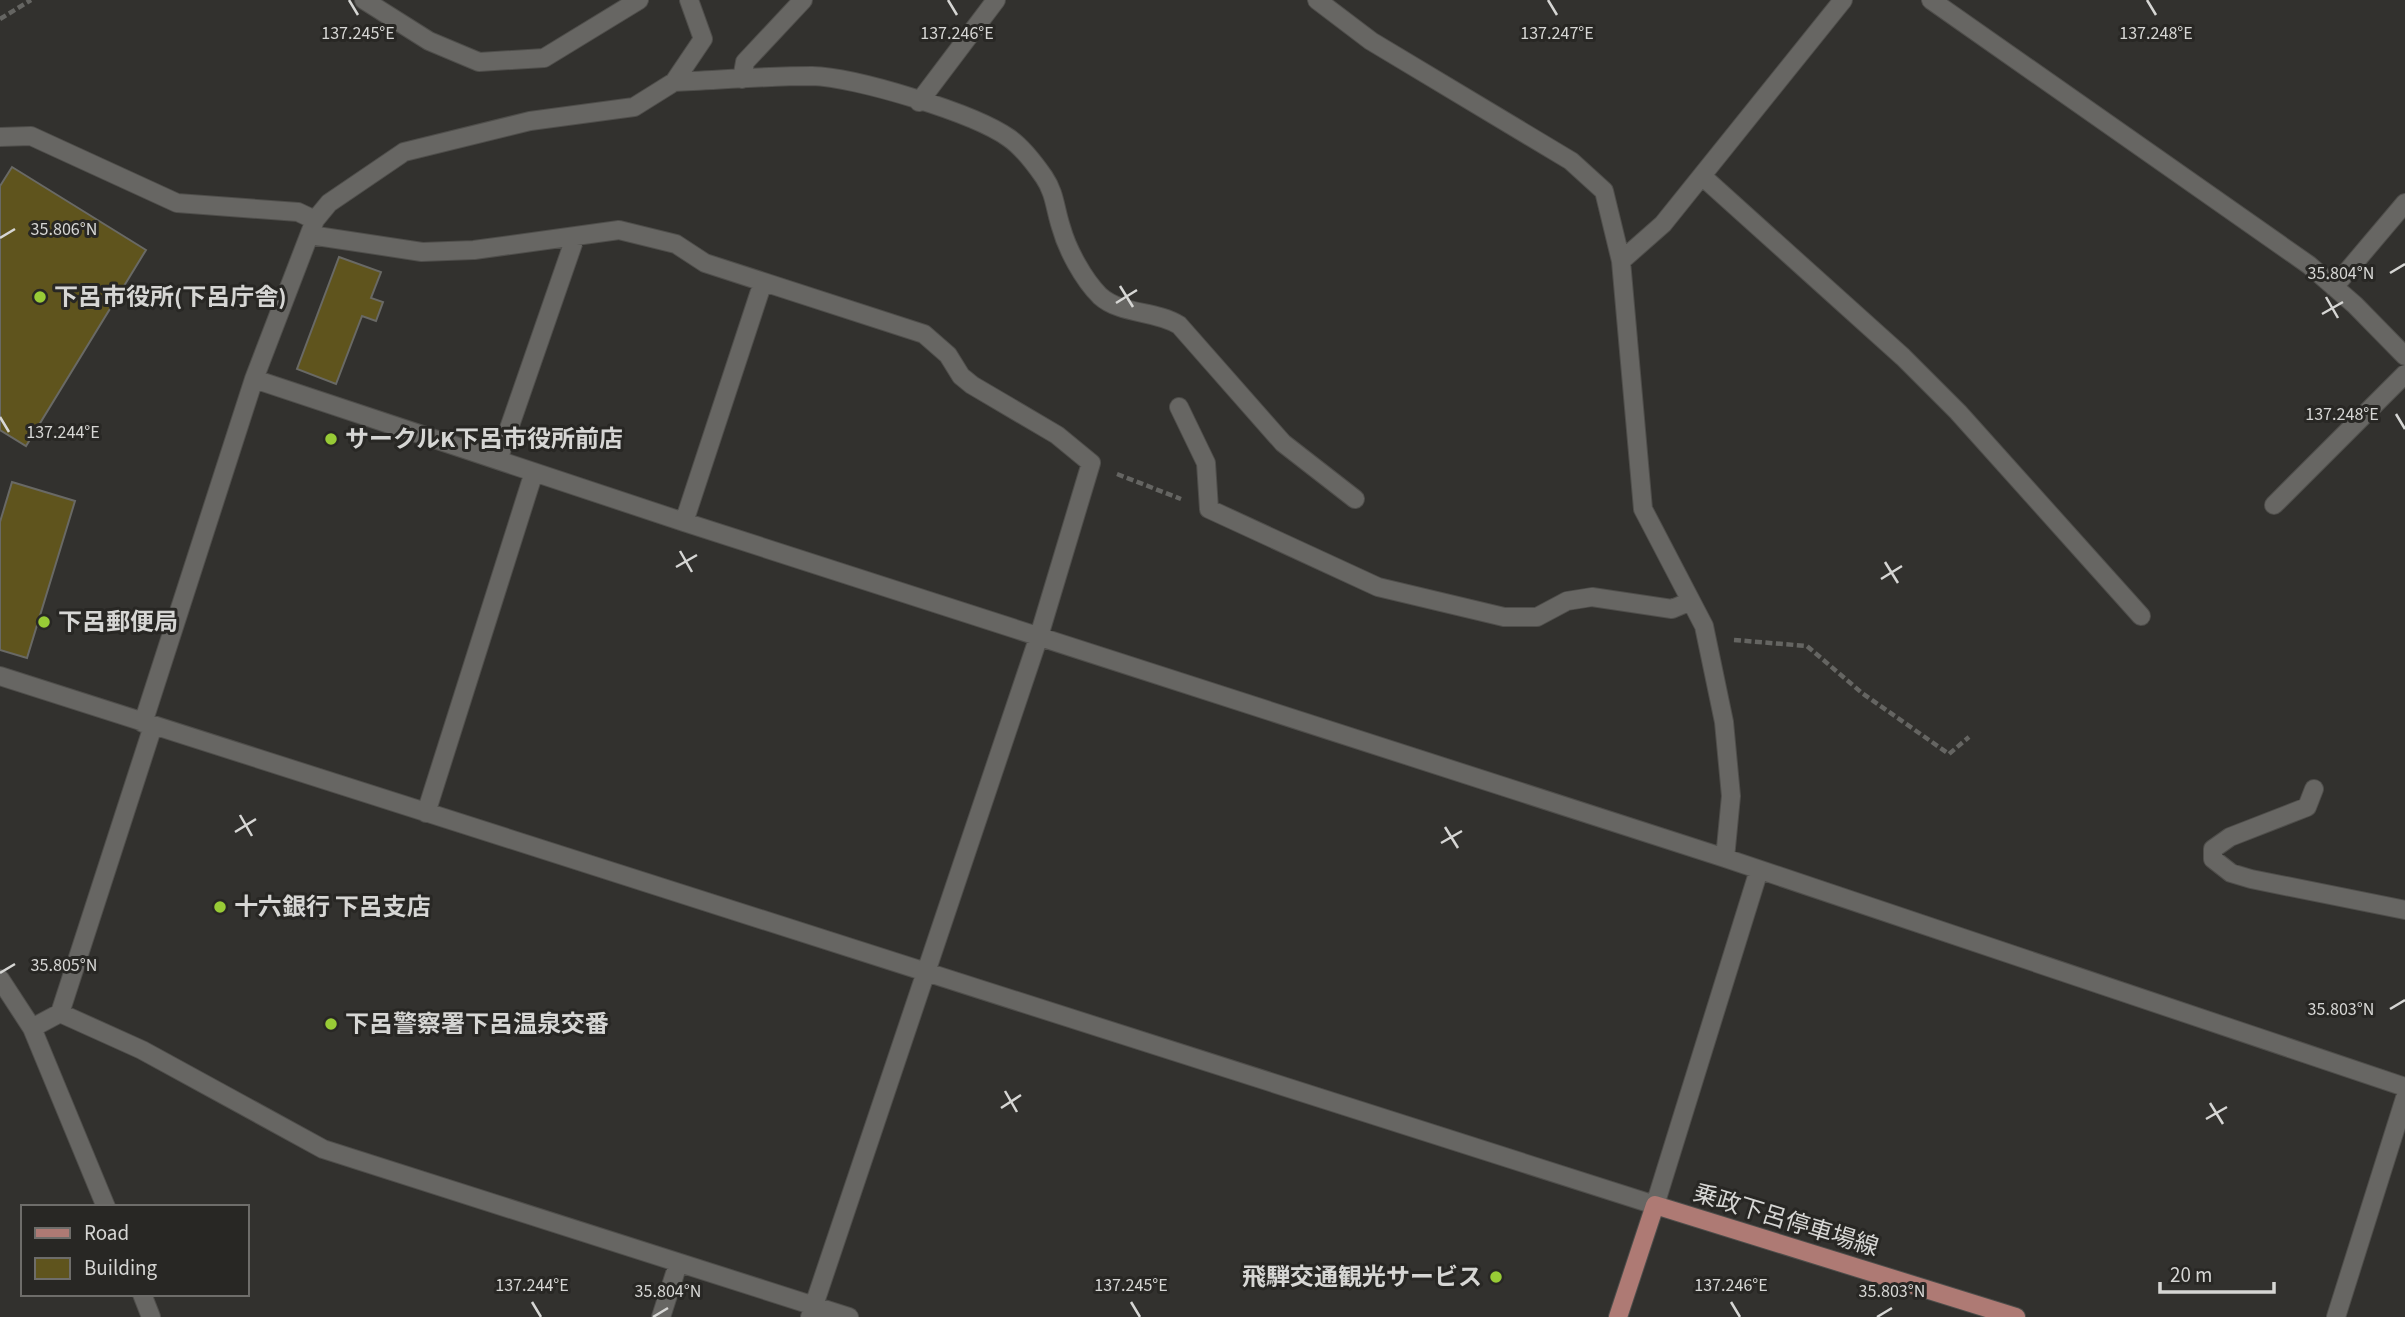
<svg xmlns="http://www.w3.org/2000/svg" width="2405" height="1317" font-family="'Source Sans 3','Noto Sans JP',sans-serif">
<rect width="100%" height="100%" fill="#32312e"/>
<path fill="#5f541d" stroke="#696965" stroke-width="2" d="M12,167L146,250L26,446L0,430V186Z
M339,257L381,272L371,298L383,302L376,321L362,316L336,384L297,369Z
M12,482L75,501L27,658L0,650V522Z"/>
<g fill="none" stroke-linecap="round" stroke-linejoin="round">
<defs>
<path id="minor" d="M364,0L429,41L479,62L544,58L639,0
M1317,0L1371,41L1571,161L1604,191L1621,261L1643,509L1704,626L1724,722L1731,796L1725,858
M1931,0L2309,265L2355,305L2405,356
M742,79L745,62L803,0
M674,82C720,80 766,76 812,76C855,77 974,113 1009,138C1022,147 1035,164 1044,177C1055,193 1055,209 1061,227C1067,249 1083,279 1100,296C1121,315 1155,310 1179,325L1283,443L1355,499
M919,102L996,0
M0,137L31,136L177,203L298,212L315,220
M1702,176L1903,357L1958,412L2141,616
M310,235L422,252L474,250L619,230L676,244L705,263L924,334L948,355L961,376L972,385L1057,435L1091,463L1039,636L810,1317
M1621,261L1663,224L1843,0
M2334,287L2405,203
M254,379L684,522L1725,858L2405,1087
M1179,407L1206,463L1209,509L1378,587L1504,617H1537L1567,601L1592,597L1672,609L1691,601
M498,460L575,238
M2274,505L2405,374
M684,522L763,282
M0,676L1655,1205L1759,870
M143,723L254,379L315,220L329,203L404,152L530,121L634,107L674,82L703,39L689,0
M2314,789L2307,807L2230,837L2213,849V859L2231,873L2251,879L2405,910
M426,813L534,472
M0,979L32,1028L106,1207
M60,1013L153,726
M32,1028L60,1013L142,1050L323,1149L849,1317
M142,1294L151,1317
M661,1317L678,1264
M2336,1317L2405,1098"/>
<path id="major" d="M1618,1317L1655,1205L2016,1317"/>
</defs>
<use href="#minor" stroke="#4f4e4b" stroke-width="20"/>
<use href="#major" stroke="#4f4e4b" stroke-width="20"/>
<path stroke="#656562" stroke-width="4.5" stroke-dasharray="7 3.5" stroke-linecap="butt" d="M0,19L31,0
M1117,474L1181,499
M1734,640L1807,646L1862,693L1949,754L1969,737"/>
<use href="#minor" stroke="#676663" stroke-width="18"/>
<use href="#major" stroke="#ae7a74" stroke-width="18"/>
</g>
<path fill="none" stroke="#d6d6d4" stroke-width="2.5" d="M349,0L358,15M948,0L957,15M1548,0L1557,15M2147,0L2156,15M0,238L15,229M2390,273L2405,264M1120,286L1133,307M2326,297L2338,318M1116,303L1137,290M2322,314L2343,302M2396,414L2405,429M0,417L9,432M680,551L692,572M1885,562L1898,583M676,567L697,555M1881,579L1902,566M240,815L252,836M1445,827L1458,848M235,832L256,819M1441,843L1462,831M0,973L15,964M2390,1009L2405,1000M1005,1091L1017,1112M2210,1103L2223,1124M1001,1108L1021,1095M2206,1119L2227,1107M532,1302L541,1317M1131,1302L1140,1317M1731,1302L1740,1317M653,1317L668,1308M1877,1317L1892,1308"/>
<g fill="#98cb36" stroke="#282724" stroke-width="2.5">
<circle cx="40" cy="297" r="7"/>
<circle cx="331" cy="439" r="7"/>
<circle cx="44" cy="622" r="7"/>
<circle cx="220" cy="907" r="7"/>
<circle cx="331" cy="1024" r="7"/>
<circle cx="1496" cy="1277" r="7"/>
</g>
<g text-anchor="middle" stroke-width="6" stroke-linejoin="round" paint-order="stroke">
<g font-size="24" font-weight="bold" fill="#d6d6d4" stroke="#282724" text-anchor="start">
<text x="54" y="305">下呂市役所(下呂庁舎)</text>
<text x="345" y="447">サークルK下呂市役所前店</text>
<text x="58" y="630">下呂郵便局</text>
<text x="234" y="915">十六銀行 下呂支店</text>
<text x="345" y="1032">下呂警察署下呂温泉交番</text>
<text x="1482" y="1285" text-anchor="end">飛騨交通観光サービス</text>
</g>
<g font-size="24" fill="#d6d6d4" stroke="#282724">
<text transform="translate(1786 1220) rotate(17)" y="8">乗政下呂停車場線</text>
</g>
</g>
<g font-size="18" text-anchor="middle" fill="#d6d6d4" stroke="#282724" stroke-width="6" stroke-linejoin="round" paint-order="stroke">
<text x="358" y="39">137.245°E</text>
<text x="957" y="39">137.246°E</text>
<text x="1557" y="39">137.247°E</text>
<text x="2156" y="39">137.248°E</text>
<text x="64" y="235">35.806°N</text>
<text x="2341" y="279">35.804°N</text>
<text x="2342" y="420">137.248°E</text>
<text x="63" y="438">137.244°E</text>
<text x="64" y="971">35.805°N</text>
<text x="2341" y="1015">35.803°N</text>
<text x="532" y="1291">137.244°E</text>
<text x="1131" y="1291">137.245°E</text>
<text x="1731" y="1291">137.246°E</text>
<text x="668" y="1297">35.804°N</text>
<text x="1892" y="1297">35.803°N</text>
</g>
<rect x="21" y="1205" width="228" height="91" fill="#282724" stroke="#6e6d6a" stroke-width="2"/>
<rect x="35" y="1228" width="35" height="10" fill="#ae7a74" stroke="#6e6d6a" stroke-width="2"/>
<text x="84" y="1240" font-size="21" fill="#d6d6d4">Road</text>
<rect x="35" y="1258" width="35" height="21" fill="#5f541d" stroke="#6e6d6a" stroke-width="2"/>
<text x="84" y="1275" font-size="21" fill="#d6d6d4">Building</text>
<path d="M2160 1282v10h114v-10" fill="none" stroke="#d6d6d4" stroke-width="3.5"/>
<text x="2170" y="1282" font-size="21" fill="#d6d6d4" stroke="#282724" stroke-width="5" paint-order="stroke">20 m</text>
</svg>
